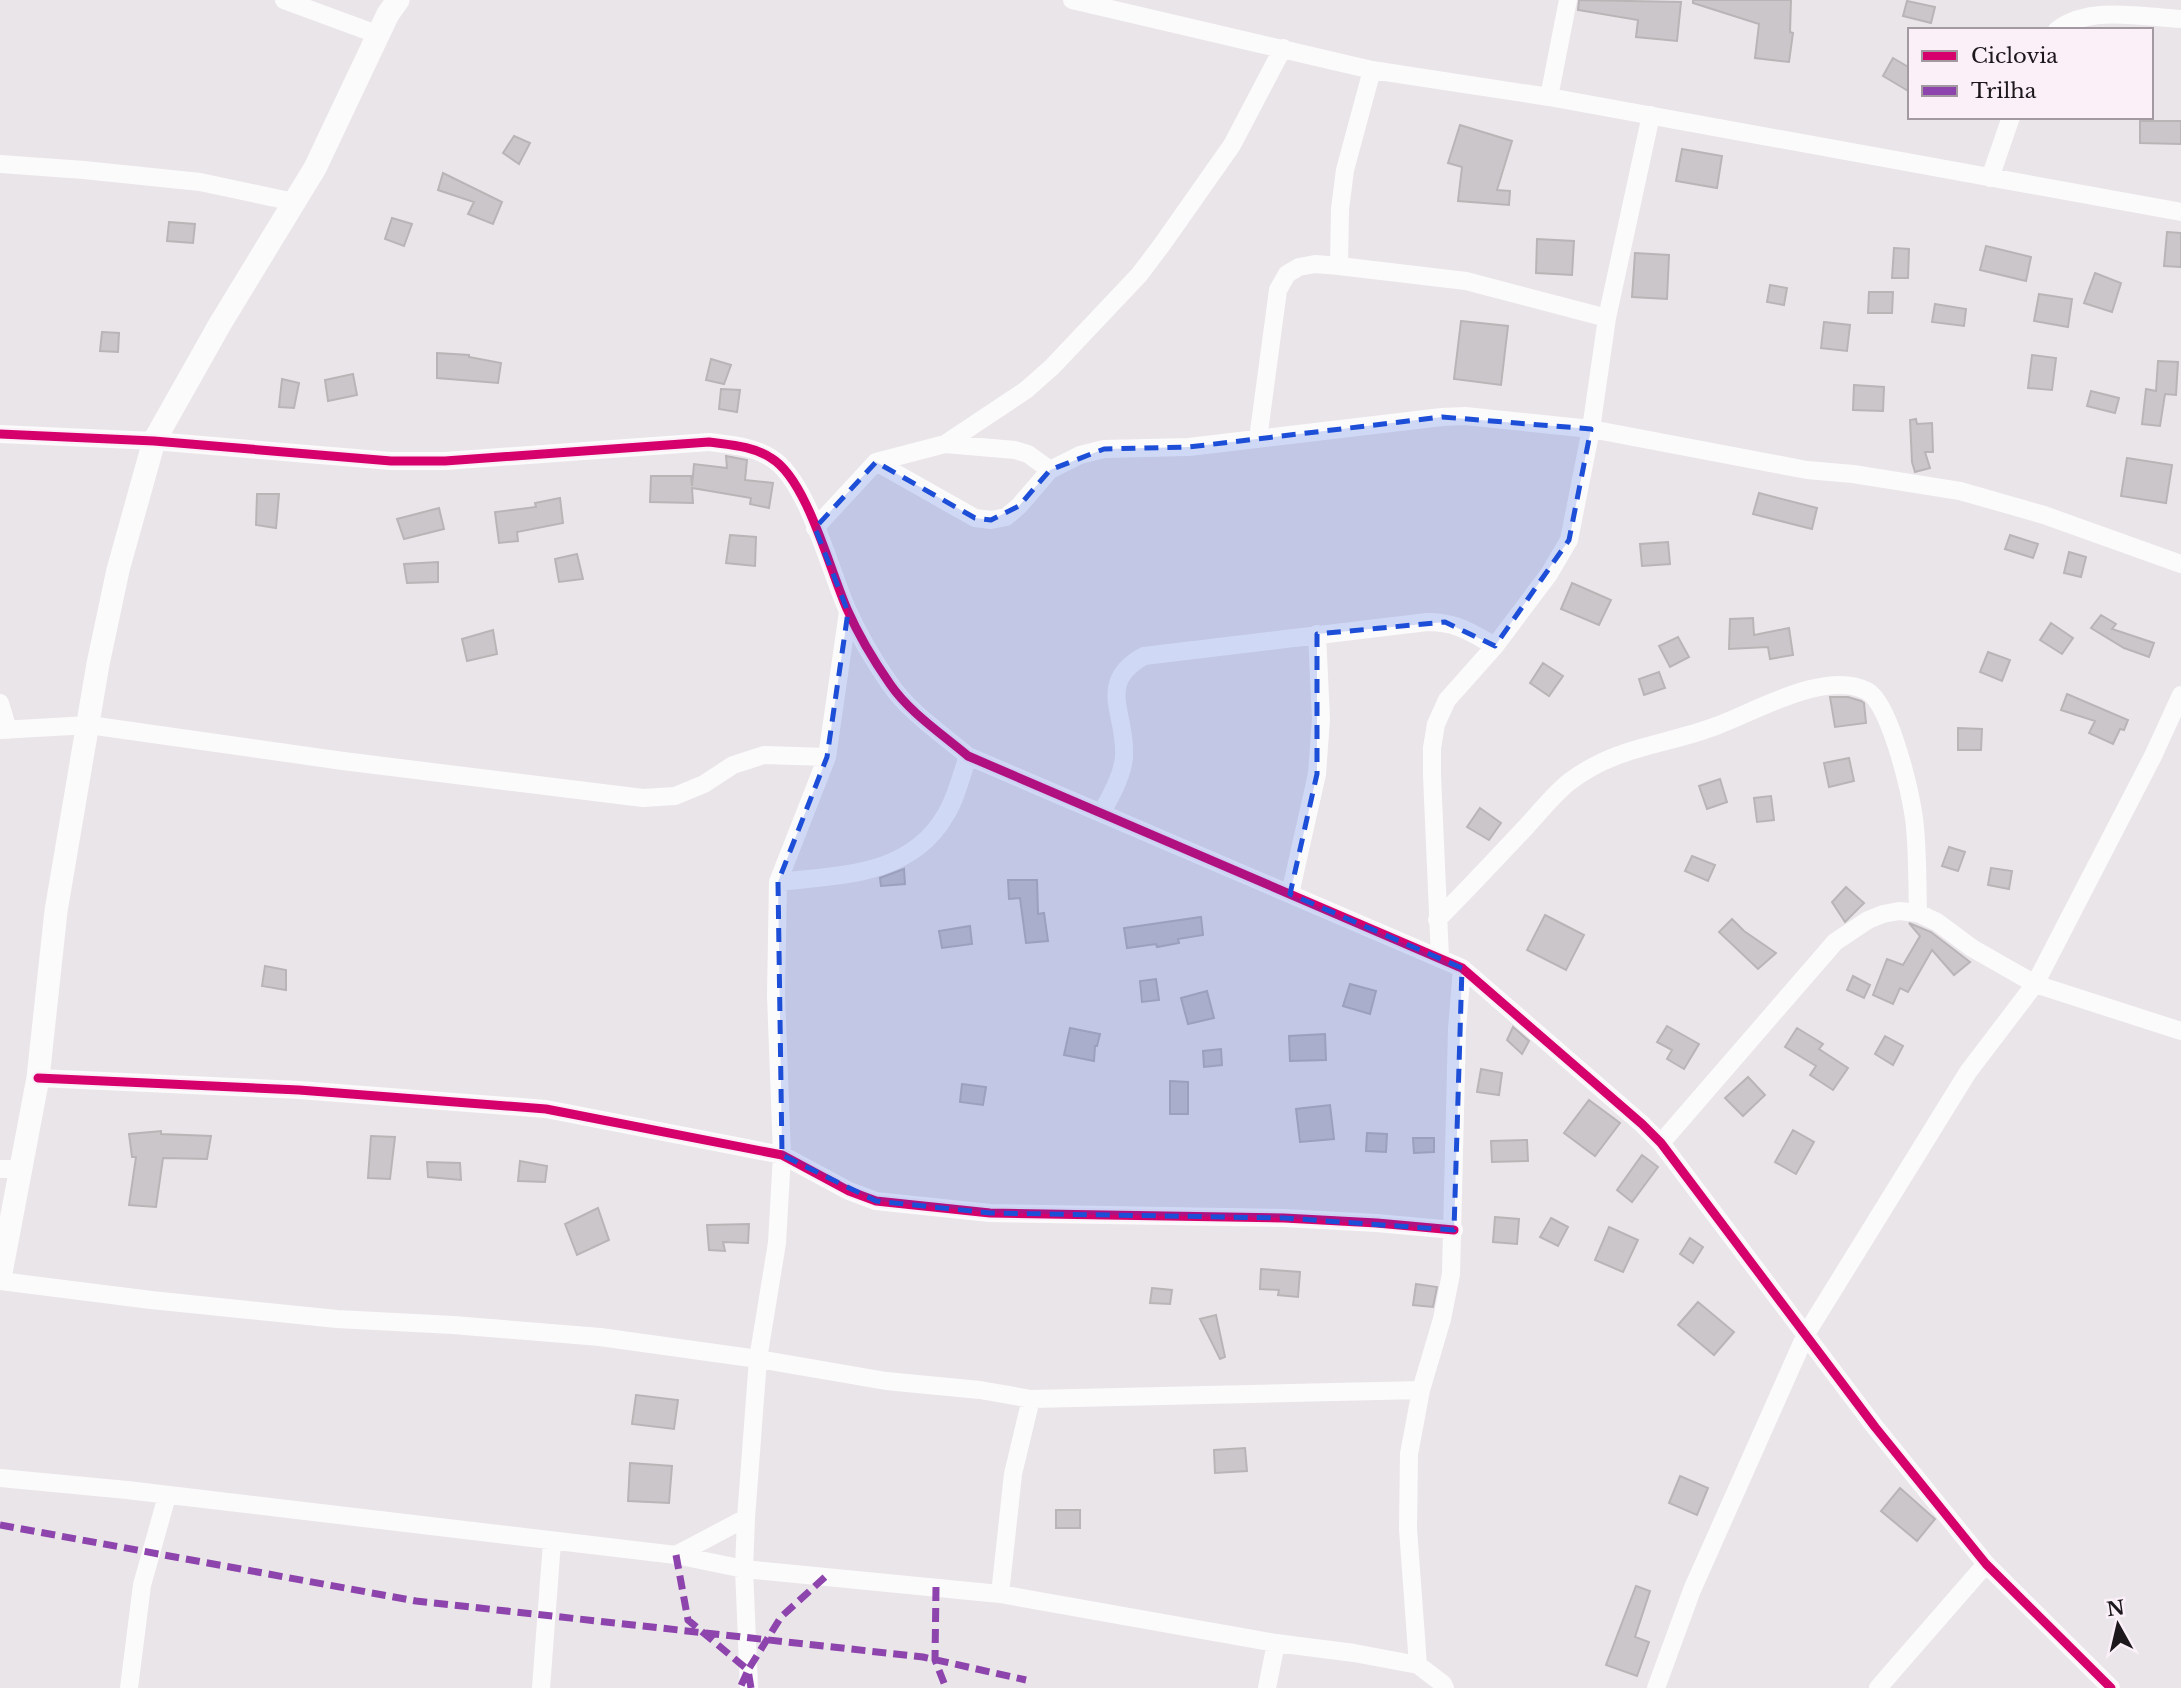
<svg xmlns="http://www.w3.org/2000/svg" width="2181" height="1688" font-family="'Libre Baskerville',serif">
<rect width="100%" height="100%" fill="#eae5e9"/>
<path fill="#cbc6c9" stroke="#b9b5b7" stroke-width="2" d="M1579,0L1681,2L1677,41L1636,37L1638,20L1578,10Z
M1693,0H1791L1790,32L1793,33L1789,62L1755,58L1759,24L1693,3Z
M1907,1L1935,7L1931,23L1903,16Z
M1893,58L1910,68V92L1883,76Z
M2140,121H2181V144L2140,143Z
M1460,125L1512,141L1497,190L1510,191L1509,205L1458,201L1462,167L1448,163Z
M514,136L530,143L519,164L503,153Z
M1682,149L1722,156L1717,188L1676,181Z
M443,173L502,202L493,224L468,214L474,202L438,190Z
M392,218L412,224L404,246L385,239Z
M169,222L195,224L193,243L167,241Z
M2167,232L2181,233V267L2164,266Z
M1537,239L1574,241L1572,275L1536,273Z
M1986,246L2031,257L2026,281L1980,270Z
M1894,248L1909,249L1908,278H1892Z
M1635,253L1669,255L1667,299L1632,297Z
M2095,273L2121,283L2112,312L2084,303Z
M1770,285L1787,288L1784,305L1767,302Z
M1869,292H1893L1892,313H1868Z
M2039,294L2072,299L2068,327L2034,321Z
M1935,304L1966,309L1964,326L1932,322Z
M1461,321L1508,326L1501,385L1454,379Z
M1824,322L1850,325L1847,351L1821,348Z
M102,332L119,333L118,352L100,351Z
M437,353L469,355V357L501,363L498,383L437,378Z
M2032,355L2056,358L2052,390L2028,388Z
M711,359L731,365L724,384L706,380Z
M2158,361L2178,362L2176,395L2165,394L2160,426L2142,424L2146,389L2156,391Z
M353,374L357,395L328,401L325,380Z
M282,379L299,383L294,408L279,407Z
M1854,385L1884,387L1883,411L1853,410Z
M721,389L740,390L737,412L719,409Z
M2091,391L2119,398L2115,413L2087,406Z
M1916,419L1917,424L1932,423L1933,452H1925L1930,468L1915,472L1912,462L1910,420Z
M726,456L747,460L745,480L773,483L769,508L750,504L751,498L692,488L693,503L650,502L651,476H691L692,486L694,464L727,468Z
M2127,458L2172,465L2166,503L2121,496Z
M1759,493L1817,508L1812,529L1753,514Z
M257,494H279L276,528L256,525Z
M560,498L563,523L517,532L518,541L499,543L495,512L536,507L535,503Z
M439,508L444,529L404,539L397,519Z
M730,535L756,537L755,566L726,563Z
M2010,535L2038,544L2033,558L2005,549Z
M1668,542L1670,564L1642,566L1640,544Z
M2069,552L2086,557L2081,577L2064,573Z
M577,554L583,579L559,582L555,559Z
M438,562V582L407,583L404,564Z
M1572,583L1611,600L1599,625L1561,609Z
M2101,615L2116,624L2112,629L2154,643L2149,657L2124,648L2091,628Z
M1753,618L1754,635L1789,628L1793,655L1770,659L1768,647L1729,649L1730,619Z
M2051,623L2073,638L2062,654L2040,640Z
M493,630L497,654L467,661L462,639Z
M1678,637L1689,657L1670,667L1659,646Z
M1988,652L2010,660L2002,681L1980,672Z
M1543,663L1563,676L1549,696L1530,683Z
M1659,672L1665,688L1644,695L1639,679Z
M2067,694L2128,720L2124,730L2120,729L2113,744L2089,733L2095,721L2061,710Z
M1830,697H1848L1861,701L1864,703L1866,723L1835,727Z
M1958,728L1982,729L1981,750H1958Z
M1849,758L1854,781L1829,787L1824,763Z
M1720,779L1727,802L1707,809L1699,786Z
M1771,796L1774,820L1757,822L1754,798Z
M1480,808L1501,823L1489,840L1467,827Z
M1949,847L1965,852L1958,871L1942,866Z
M1692,856L1715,865L1708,881L1685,871Z
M1991,868L2012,871L2009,889L1988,885Z
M904,869L905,884L881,886L880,878Z
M1008,880H1037L1038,914L1044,913L1048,941L1026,943L1020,898L1009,899Z
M1846,887L1864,903L1845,922L1832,902Z
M1545,915L1584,935L1566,970L1527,950Z
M1201,917L1203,935L1178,939L1179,943L1157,947L1156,944L1127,948L1124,928Z
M1732,919L1744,931L1776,953L1758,969L1719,932Z
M1909,923L1931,932L1970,962L1954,975L1932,950L1908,992L1900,988L1893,1004L1873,995L1887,959L1903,965L1920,936Z
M970,926L972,944L942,948L939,931Z
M265,966L286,970V990L262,986Z
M1853,976L1870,985L1864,998L1847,990Z
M1156,979L1159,1000L1142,1002L1140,981Z
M1350,984L1376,991L1370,1014L1343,1006Z
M1207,991L1214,1018L1188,1024L1181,998Z
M1667,1026L1699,1044L1684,1069L1667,1059L1672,1050L1657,1042Z
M1513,1027L1529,1041L1522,1054L1507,1040Z
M1070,1028L1100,1034L1097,1046H1095L1094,1061L1064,1055Z
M1797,1028L1823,1044L1819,1049L1848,1068L1833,1090L1810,1075L1816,1066L1785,1047Z
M1325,1034L1326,1060L1290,1061L1289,1036Z
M1885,1036L1903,1046L1893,1065L1875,1054Z
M1221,1049L1222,1065L1204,1067L1203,1051Z
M1481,1069L1502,1073L1499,1095L1477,1092Z
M1748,1077L1765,1095L1743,1116L1725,1098Z
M1170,1081L1188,1082V1114H1170Z
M962,1084L986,1087L983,1105L960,1102Z
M1589,1100L1620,1123L1595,1156L1564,1133Z
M1330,1105L1334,1139L1300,1142L1296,1109Z
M1793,1130L1814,1142L1796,1174L1775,1162Z
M161,1131V1134L211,1136L207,1159L163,1158L156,1207L129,1205L136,1157H132L129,1134Z
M1367,1133L1387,1134L1386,1152L1366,1151Z
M371,1136L395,1137L390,1179L368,1178Z
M1413,1138H1434V1152L1414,1153Z
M1527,1140L1528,1161L1492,1162L1491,1141Z
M1642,1155L1658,1167L1632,1202L1617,1190Z
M520,1161L547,1166L545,1182L518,1181Z
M427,1162L460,1163L461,1180L428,1177Z
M598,1208L609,1240L577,1255L565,1224Z
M1495,1217L1519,1219L1517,1244L1493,1242Z
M1551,1218L1568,1227L1558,1246L1540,1237Z
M749,1224L748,1243L723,1242L725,1251L709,1250L707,1225Z
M1609,1227L1638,1240L1623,1272L1595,1260Z
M1690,1238L1703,1247L1693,1263L1680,1254Z
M1261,1269L1300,1272L1298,1297L1278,1295L1279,1290L1260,1289Z
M1416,1284L1437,1287L1433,1307L1413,1305Z
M1152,1288L1172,1290L1170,1304L1150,1303Z
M1698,1302L1734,1332L1714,1355L1678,1325Z
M1216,1315L1225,1357L1220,1359L1200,1319Z
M636,1395L678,1400L674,1429L632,1424Z
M1245,1448L1247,1471L1215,1473L1214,1450Z
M630,1463L672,1466L669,1503L628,1501Z
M1680,1476L1708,1488L1697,1515L1669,1503Z
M1900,1488L1935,1519L1917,1541L1881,1511Z
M1056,1510H1080V1528H1056Z
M1636,1586L1650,1591L1635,1637L1649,1642L1637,1676L1606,1665Z"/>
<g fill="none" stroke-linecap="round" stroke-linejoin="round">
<path stroke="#fcfbfc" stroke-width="18" d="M284,0L379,35
M1072,0L1372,70L1549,97L2181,212
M2057,30C2089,5 2143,17 2181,19
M1549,97L1568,0
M0,164L84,170L200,182L294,202
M1990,178L2011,117
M1339,266L1340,209L1345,170L1372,70
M0,434L154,441L391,461H445L709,442C731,445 753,446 771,458C807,479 830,571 847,609C858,634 874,661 890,684C909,712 942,734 968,756L1462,968L1642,1124L1661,1143L1875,1427L1986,1564L2111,1688
M1258,439L1278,290L1287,274L1299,267L1315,264L1339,266L1466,281L1607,318
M945,444L1015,450L1028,454L1050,470
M876,462L975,518L991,520L1006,517L1019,506L1050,470L1080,455L1104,449L1189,447L1442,417L1465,416L1591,429L1807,470L1853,474L1960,491L2044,515L2181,564
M815,528L876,462L945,444L1026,390L1052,367L1139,275L1161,246L1232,145L1283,48
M0,703L8,730
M0,730L89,725L343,761L643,798L675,796L704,784L733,765L764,755L827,757
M1102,812C1111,795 1122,777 1124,757C1127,714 1095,683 1144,656L1427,622C1457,622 1470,632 1495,646
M778,882C840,875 910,876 945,816C956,799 961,776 968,756
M1290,894L1317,774L1321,719L1317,634
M1437,920C1467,890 1496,859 1525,828C1539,813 1553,795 1569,782C1616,746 1663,746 1716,726C1755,712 1826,669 1867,691C1890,703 1910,791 1914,818C1918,849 1917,882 1918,913
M1440,958L1432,775V748L1436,724L1447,700L1495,646L1549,574L1569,540L1591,429L1607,318L1651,115
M38,1078L299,1090L546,1109L782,1155L849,1191L876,1201L990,1213L1284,1218L1377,1223L1454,1230
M1661,1143L1835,942L1868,920L1883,914L1899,911L1918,913L1937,922L1972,948L2035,984L2181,1031
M0,1169H22
M0,1281L151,1300L337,1319L453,1325L600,1337L758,1359L886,1381L980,1390L1031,1399L1421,1390
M0,1478L127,1490L676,1555L744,1569L1000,1594L1276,1643L1354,1653L1418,1665
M676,1555L746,1518
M1000,1594L1013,1474L1031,1399
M129,1688L142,1585L167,1496
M541,1688L552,1542
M749,1688L744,1569L746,1518L758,1359L777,1243L782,1155L776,995L778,882L827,757L848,612
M1267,1688L1276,1643
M1445,1688L1443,1684L1418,1665L1408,1529L1409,1454L1421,1390L1442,1319L1451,1274L1457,1029L1462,968
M1656,1688L1692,1590L1806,1334L1968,1072L2035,984L2153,756L2181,695
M1878,1688L1986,1564"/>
<path stroke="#fcfbfc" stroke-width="23" d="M0,1278L38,1078L56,911L98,664L118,570L154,441L220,324L315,168L388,14L398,0"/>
<path stroke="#8e44ad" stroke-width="7" stroke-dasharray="14 7" stroke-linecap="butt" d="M0,1525L416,1601L923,1657L1026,1680
M676,1555L688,1620L748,1670L740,1688
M936,1587L935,1660L946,1688
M751,1688L748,1670L781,1617L825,1577"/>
<defs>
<path id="cycleway" d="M0,434L154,441L391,461H445L709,442C731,445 753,446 771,458C807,479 830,571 847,609C858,634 874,661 890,684C909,712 942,734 968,756L1462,968L1642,1124L1661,1143L1875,1427L1986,1564L2111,1688
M38,1078L299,1090L546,1109L782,1155L849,1191L876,1201L990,1213L1284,1218L1377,1223L1454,1230"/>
</defs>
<use href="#cycleway" stroke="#fbf0f8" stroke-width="13"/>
<use href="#cycleway" stroke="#d6006c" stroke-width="9"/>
</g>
<path fill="#1d4ed8" fill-opacity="0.2" stroke="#1d4ed8" stroke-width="5" stroke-dasharray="14 9" stroke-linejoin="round" d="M1442,417L1591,429L1569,540L1495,646L1445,622L1317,634V774L1290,894L1462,968L1454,1230L1284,1218L990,1213L876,1201L782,1155L778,882L827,757L848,612L815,528L876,462L975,518L991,520L1019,506L1050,470L1104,449L1189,447Z"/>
<rect x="1908" y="28" width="245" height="91" fill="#fbf0f8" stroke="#a29aa0" stroke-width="2"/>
<rect x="1922" y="51" width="35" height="10" fill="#d6006c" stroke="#a29aa0" stroke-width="2"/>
<text x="1971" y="63" font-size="21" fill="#1c181b">Ciclovia</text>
<rect x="1922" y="86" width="35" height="10" fill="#8e44ad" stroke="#a29aa0" stroke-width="2"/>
<text x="1971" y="98" font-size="21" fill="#1c181b">Trilha</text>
<g transform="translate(2118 1625) rotate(352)" stroke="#fbf0f8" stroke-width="5" paint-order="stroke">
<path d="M0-5L12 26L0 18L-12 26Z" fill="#1c181b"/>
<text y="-10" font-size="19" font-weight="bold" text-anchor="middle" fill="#1c181b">N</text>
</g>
</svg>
